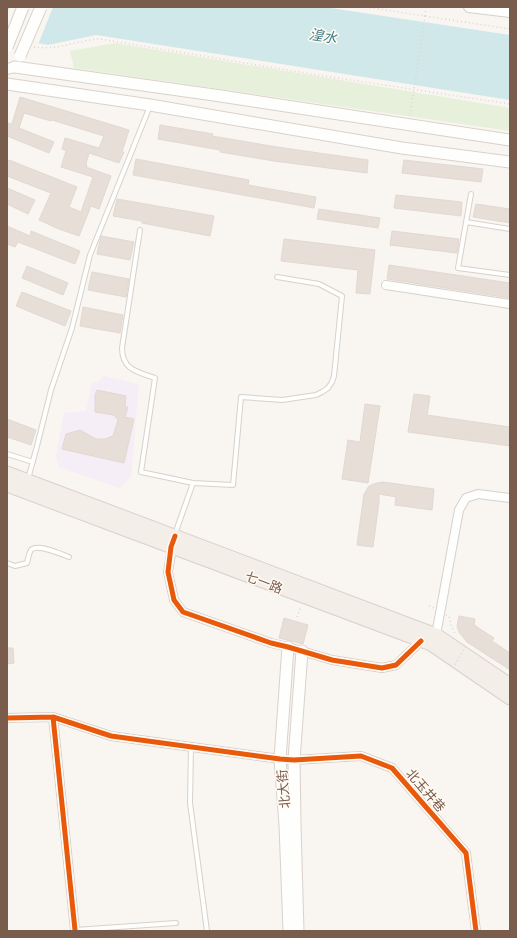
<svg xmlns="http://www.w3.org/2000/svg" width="517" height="938" font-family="Ubuntu,'Noto Sans SC',sans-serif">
<rect width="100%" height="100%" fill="#f9f5f0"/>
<path fill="#f6eef6" d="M104,376L139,384L131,477L119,488L59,467L56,456L64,413L86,411L92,382L96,383Z"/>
<path fill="#e7f0db" d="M115,43L510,108V131L74,68L70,51Z"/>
<path fill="#d0e8ea" d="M7,7H324L510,35V100L96,35L48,45L7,37Z"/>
<path fill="#f9f5f0" d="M10,7H53L38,45L7,39V13Z"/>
<path fill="#e6ded7" stroke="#e2d8d2" d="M20,97L129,130L122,152H124L119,163L89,153L86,164L87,165L86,167L111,176L99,209L91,206L79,236L59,229L39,220L51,193L7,176V164L9,160L77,187L69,207L81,212L93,177L61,167L66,151L62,149L65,138L99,148L104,136L52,120L51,121L24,113L19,128L54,142L49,153L7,136V123L12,124Z
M160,125L213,134L212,136L277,147L368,160L367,173L274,161L220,152V150L158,139Z
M136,159L249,180L248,185L316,197L314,208L133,175Z
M404,160L483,169L481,182L402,173Z
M7,188L35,200L28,214L7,204Z
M396,195L462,202L461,216L394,208Z
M117,199L214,216L210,236L142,223V221L113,216Z
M476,204L510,209V223L473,217Z
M319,209L380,218L378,228L317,219Z
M7,226L30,236L31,231L80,251L75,264L18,242L15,247L7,244Z
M392,231L459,239L457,253L390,245Z
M101,236L134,242L130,260L97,254Z
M284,239L375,250L370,294L356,293L358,270L281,261Z
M389,265L510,283V298L387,279Z
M27,266L68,283L63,295L22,278Z
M92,272L129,279L126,297L88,290Z
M22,292L71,311L65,326L16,306Z
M83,307L123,315L120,333L80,326Z
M97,390L126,396L125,407H128L125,417L134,419L124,463L62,449L66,434L80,430L96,439H105L113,436L118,420L114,415L95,412V395Z
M414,394L430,396L427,415L510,427V446L408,432Z
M365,404L380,406L368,483L342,479L348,440L360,442Z
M7,419L36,430L31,445L7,437Z
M383,482L434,489L432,510L395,505L396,497L379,494V502L373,547L357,545L364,494L369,486L377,483Z
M459,616L475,619L474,624L477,627L494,638L492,641L510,653V670L467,642L459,632L457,626Z
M284,618L308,625L303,644L279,638Z
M7,648H13L14,663L7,664Z"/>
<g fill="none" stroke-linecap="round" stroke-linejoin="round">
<defs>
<path id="service" d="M471,194L458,268L510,275
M466,222L510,229
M140,230L122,348C122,370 138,372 155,378L141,472L193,483L175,534
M7,454L33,462
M28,479L37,446L51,390L72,328L90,255L150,106
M193,483L233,485L241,397L282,400L316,395L322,392L328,388L332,382L334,376L342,296L319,284L277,277
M7,563L15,566L27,563C28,559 29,553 31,550C37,543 61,554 69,557
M191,747L190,803L207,931
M75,930L176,923"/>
<path id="minor" d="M386,285L510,304
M173,543L168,572L174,600L183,612L271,643L288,647L332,660L382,668L396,665L421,641
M436,635L459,510L466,498L478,494L510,498
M53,717L75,930
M7,718L53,717L111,736L280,759L294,760L361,756L392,768L466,853L476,931"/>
<path id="tertiary" d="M469,7L510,12
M7,69L15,67"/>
<path id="secondary" d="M15,67L214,95L510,140
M7,84L150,105L402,148L510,162
M288,647L280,759L285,825L289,931
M298,931L295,826L294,760L302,651"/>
<path id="primary" d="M7,473L436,635L510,685
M7,485L431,644L510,698"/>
</defs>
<use href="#service" stroke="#d7d1cb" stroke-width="6"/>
<use href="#minor" stroke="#d7d1cb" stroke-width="10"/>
<use href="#tertiary" stroke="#d7d1cb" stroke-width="12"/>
<use href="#secondary" stroke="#d9d2cb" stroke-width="13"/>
<use href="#primary" stroke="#dad1cc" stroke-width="15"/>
<path stroke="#dcd5d0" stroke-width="1.5" stroke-dasharray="1 3" stroke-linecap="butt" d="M366,7L510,29
M425,16L426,7
M34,47C57,51 77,40 100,39L324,76L510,104
M410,115L413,96
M429,606L434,608
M446,615L449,616L451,625L456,636
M297,617L301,606"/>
<use href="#service" stroke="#fefefd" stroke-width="4"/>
<use href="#minor" stroke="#fefefd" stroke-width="8"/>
<use href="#tertiary" stroke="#fefefd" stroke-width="10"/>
<use href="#secondary" stroke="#fefefd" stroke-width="11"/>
<use href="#primary" stroke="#f3eee8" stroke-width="13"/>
<defs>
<path id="secondary-bridge" d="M7,47L23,7
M20,56L41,7"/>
</defs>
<use href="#secondary-bridge" stroke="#d9d2cb" stroke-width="13" stroke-linecap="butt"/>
<path stroke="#dcd5d0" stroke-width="1.5" stroke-dasharray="1 3" stroke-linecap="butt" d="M413,96L425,16
M453,668L467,644"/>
<use href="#secondary-bridge" stroke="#fefefd" stroke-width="11"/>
<defs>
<path id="cycleway" d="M175,536L171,547L168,572L174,600L183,612L271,643L288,647L332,660L382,668L396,665L421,641
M53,717L75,930
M7,718L53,717L111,736L280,759L294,760L361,756L392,768L466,853L476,931"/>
</defs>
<use href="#cycleway" stroke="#fffaf3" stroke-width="8"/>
<use href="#cycleway" stroke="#e8590c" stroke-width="5"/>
</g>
<g text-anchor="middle" stroke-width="3" stroke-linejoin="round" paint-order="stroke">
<g font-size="13" fill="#7a5c4d" stroke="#fffaf3">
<text transform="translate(264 582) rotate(21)" y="5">七一路</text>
<text transform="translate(283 789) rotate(-95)" y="5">北大街</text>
<text transform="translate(426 790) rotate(49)" y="5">北玉井巷</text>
</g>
<g font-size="14" font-style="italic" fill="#437c86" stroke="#fffaf3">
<text transform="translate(323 36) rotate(9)" y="5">湟水</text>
</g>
</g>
<rect width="517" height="938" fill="none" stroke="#7a5c4d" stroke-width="16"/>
</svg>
